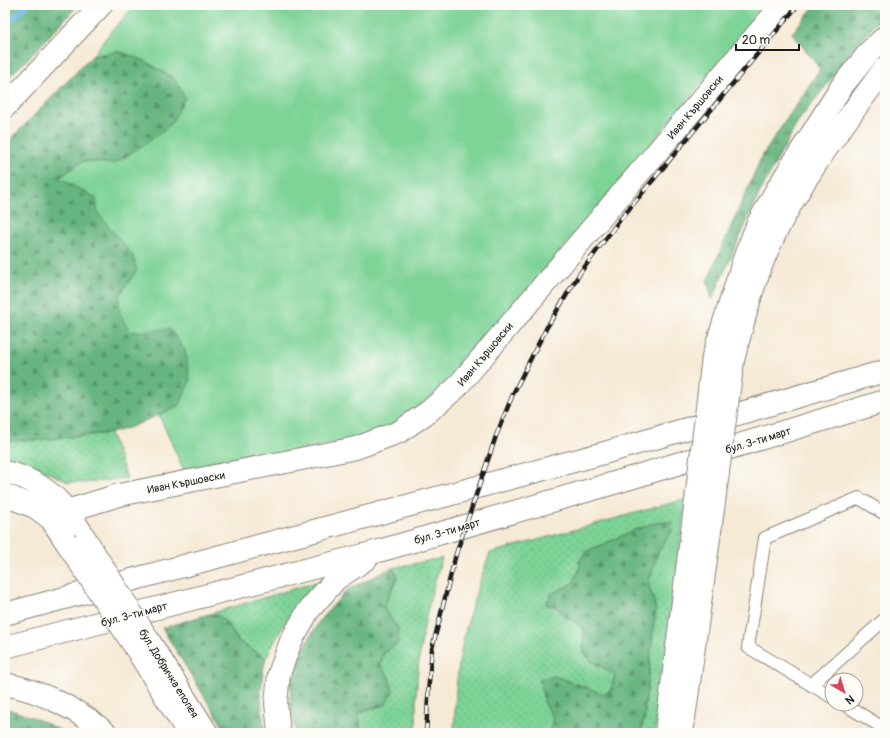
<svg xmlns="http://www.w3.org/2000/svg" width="890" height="738" font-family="Pangolin,sans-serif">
<defs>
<pattern id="grass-dots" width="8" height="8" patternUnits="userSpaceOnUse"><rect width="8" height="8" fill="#7ed397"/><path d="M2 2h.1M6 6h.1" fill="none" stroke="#6cb582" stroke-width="1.8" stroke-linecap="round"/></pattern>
<pattern id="forest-firs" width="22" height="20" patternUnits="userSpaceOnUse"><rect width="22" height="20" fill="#66b580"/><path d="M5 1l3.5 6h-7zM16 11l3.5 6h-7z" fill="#539268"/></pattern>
</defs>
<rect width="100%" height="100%" fill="#fdfcf7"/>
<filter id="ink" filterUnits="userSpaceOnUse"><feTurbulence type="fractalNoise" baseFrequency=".025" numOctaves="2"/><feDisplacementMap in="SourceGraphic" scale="8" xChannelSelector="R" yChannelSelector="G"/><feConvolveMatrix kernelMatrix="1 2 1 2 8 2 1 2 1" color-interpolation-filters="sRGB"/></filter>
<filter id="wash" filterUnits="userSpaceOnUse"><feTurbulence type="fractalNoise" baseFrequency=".012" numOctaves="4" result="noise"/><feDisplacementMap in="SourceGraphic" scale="16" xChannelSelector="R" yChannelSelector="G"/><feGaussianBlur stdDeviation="0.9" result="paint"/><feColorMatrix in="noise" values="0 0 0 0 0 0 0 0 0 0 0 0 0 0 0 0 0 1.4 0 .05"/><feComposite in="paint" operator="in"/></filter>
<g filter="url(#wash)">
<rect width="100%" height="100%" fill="#f6ead6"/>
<path fill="url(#grass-dots)" stroke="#4d785a" d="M110,433L127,478L86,483L68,482L20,459L5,457V441L38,440Z
M686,499L655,733H641L644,719L653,631L656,611L653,597L648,585L658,552L672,531L651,524L635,530L604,544L580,560L579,571L572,584L551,594L546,604L556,607L565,617L574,621L584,628C585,634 582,649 585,653C591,666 607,666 615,676L611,691L603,694L555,676L540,679L544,701L553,718L549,733H454C455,713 455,692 458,671C463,631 476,591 490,553Z
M442,558C429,598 420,639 417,681C416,698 416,716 416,733H361L359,712L385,705L389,677L380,666L383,654L398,628L383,608L398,577L392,568Z
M316,582L295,606L278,635L266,658L238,641L228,624L206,615Z"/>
<path fill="url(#forest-firs)" stroke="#41684e" d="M5,5H78L28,59L5,80Z
M815,5H885V15L873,26L799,120L760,192L712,300L707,281L762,156L820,69L792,33Z
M118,51L143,60L174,78L186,98L170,125L154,138L114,164L83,161L59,178L96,198L99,213L133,256L137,270L119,296L171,329L185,350L190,381L180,405L131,427L110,433L38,440L5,441V239H6L9,217L5,187V151L10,140L92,56Z
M662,522H673L672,531L658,552L648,585L653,597L656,611L653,631L644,719L641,733H549L553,718L544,701L540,679L555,676L603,694L611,691L615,676C607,666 591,667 585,653C582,649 585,634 584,628L574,621L565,617L556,607L546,604L551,594L572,584L579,571L580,560L586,551L604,544L635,530L651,524Z
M392,568L398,576L383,608L398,628V643L383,654L381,666L389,677L393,692L385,705L359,712L361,733H296L290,701L291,677L302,651L320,620L347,590Z
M206,615H218L228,624L238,641L266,658C259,684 261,707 265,733H227L162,628Z
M5,708L35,718L66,733H5Z"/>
<path fill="#7ed397" stroke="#4d785a" d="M135,5H767L451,382L395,425L354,440L184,471L159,415L180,405L190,381L185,350L170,329L130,332L120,314L119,296L137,270L133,256L98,213L96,198L59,178L83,161L114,164L154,138L170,125L185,98L174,78L143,60L118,51L92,56L109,34Z"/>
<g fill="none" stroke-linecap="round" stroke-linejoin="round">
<path stroke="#6bb3e2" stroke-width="6" d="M5,26L27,5"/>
</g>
</g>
<g filter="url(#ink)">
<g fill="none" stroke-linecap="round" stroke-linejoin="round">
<defs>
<path id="lane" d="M811,685L885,619
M832,697L748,647L765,538L859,498L885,514
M844,704L885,729"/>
<path id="street" d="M5,107L101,5
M713,357L744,259L758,223L777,189L842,86L871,50L885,37
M733,360C744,319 754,277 773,238C802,177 845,123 885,68
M67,511L119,495L356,448L399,432L428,412L456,388L782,5
M666,733L696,500
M682,733L714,502"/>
<path id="secondary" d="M5,472C29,477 52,491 67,511C74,520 80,530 86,540
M5,495L35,507L51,519L65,540
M5,614L604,453L885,371
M149,641L207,733
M5,647L379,551L614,483L885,401
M135,647L188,733
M5,684C41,691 78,709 106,733
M279,733L276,703L279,674L291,641L308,611L336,579L366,559"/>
</defs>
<use href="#lane" stroke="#898379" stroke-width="14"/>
<use href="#street" stroke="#898379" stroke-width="24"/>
<use href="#secondary" stroke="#898379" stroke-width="24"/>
<use href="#lane" stroke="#fff" stroke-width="12"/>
<use href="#street" stroke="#fff" stroke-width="22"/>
<use href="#secondary" stroke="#fff" stroke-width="22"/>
<defs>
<path id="rail" d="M426,733L429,681L432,649L456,554L496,436L513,394L530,360L547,327L580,273L619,221L798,5"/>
</defs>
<use href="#rail" stroke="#1c1c1c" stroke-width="4.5"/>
<use href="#rail" stroke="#fdfcf7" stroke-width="3" stroke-dasharray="9" stroke-linecap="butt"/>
<defs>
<path id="street-bridge" d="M696,500L713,357
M714,502L733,360"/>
<path id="secondary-bridge" d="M65,540L135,647
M86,540L149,641"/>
</defs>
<use href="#street-bridge" stroke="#898379" stroke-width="24" stroke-linecap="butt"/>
<use href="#secondary-bridge" stroke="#898379" stroke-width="24" stroke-linecap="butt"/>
<use href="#street-bridge" stroke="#fff" stroke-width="22"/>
<use href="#secondary-bridge" stroke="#fff" stroke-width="22"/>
</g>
</g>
<g text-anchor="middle" stroke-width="3" stroke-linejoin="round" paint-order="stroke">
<g font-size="11" fill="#1c1c1c" stroke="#fdfcf7">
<text transform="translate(695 107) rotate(-50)" y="4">Иван Кършовски</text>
<text transform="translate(485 354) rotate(-50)" y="4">Иван Кършовски</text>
<text transform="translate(758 440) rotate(-17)" y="4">бул. 3-ти март</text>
<text transform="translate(186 482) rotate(-11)" y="4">Иван Кършовски</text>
<text transform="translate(447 531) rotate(-16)" y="4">бул. 3-ти март</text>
<text transform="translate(134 614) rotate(-15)" y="4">бул. 3-ти март</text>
<text transform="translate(169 673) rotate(58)" y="4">бул. Добричка епопея</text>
</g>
</g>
<rect width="890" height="738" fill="none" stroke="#fdfcf7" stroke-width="20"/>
<g transform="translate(844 692) rotate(142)"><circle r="19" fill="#fdfcf7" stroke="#a3a29f"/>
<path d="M0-3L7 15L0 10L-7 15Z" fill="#d1495b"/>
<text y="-6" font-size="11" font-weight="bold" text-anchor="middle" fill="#1c1c1c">N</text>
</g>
<path d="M736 44v6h63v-6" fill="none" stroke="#1c1c1c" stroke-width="2"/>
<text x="742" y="44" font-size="12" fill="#1c1c1c" stroke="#fdfcf7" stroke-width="3" paint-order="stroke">20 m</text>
</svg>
